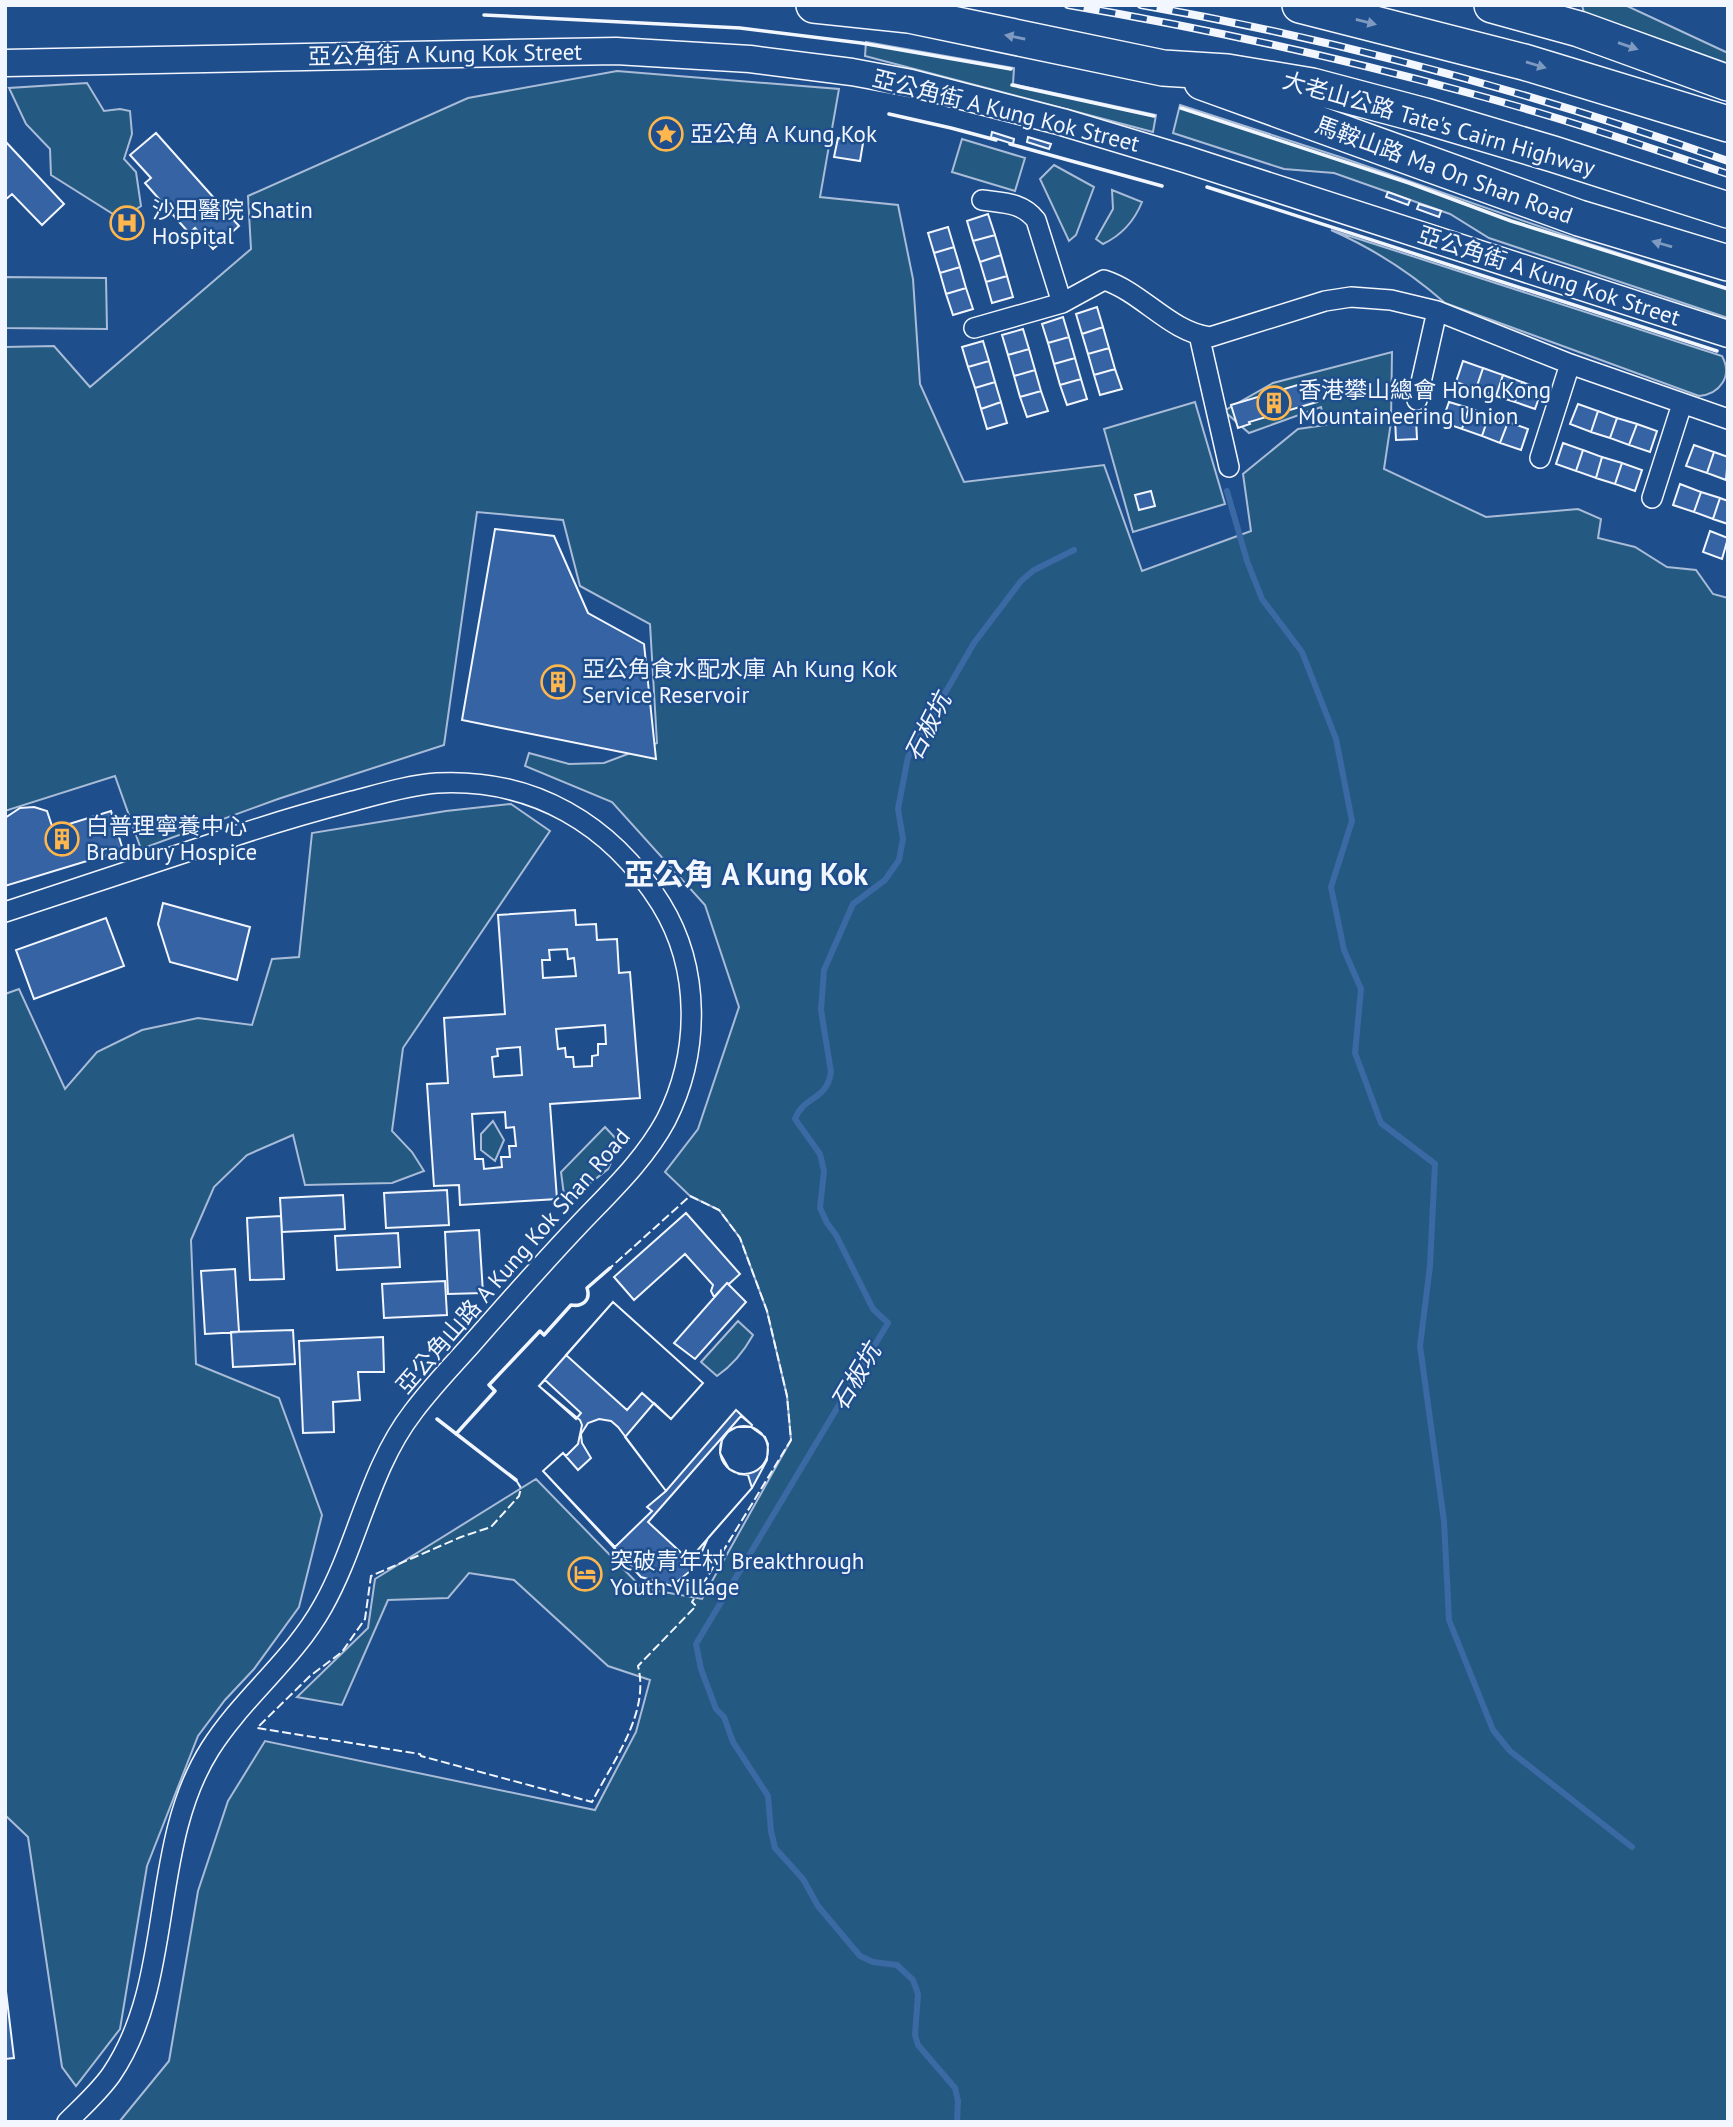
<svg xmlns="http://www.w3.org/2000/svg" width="1733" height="2127" font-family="'PT Sans','Noto Sans TC',sans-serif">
<rect width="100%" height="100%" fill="#1f4e8c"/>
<path fill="#245a82" stroke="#a8bbd7" stroke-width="2" d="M1582,5H1625L1728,53V74L1584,13Z
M866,42L1014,68L1013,84L1156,115L1153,132L865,56Z
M617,71L839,89L820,197L898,205L913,279L920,384L964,482L1104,465L1142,571L1251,531L1243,474L1298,429L1326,425L1321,407L1249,433L1224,411L1273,383L1392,352L1391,422L1384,469L1486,517L1578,509L1601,519L1598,538L1635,547L1667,567L1696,570L1713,594L1728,598V2122H119L169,2061L198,1891L228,1801L265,1741L595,1810L636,1732L650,1680L608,1666L514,1580L469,1573L448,1598L388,1600L342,1705L297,1697L368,1628L375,1579L536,1479L642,1588L702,1599L791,1440L787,1396L767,1311L740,1238L719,1210L690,1196L665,1172L698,1129L739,1007L705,905L612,802L525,766L529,753L569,764L604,763L657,743L650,624L580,586L563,520L477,512L444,745L278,799L141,849L115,776L5,811V347L54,346L90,387L251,249L248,196L468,98Z
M87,83L104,111L120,109L130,111L132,134L124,159L136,172L141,206L121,219L51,175L50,149L26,124L9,88Z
M1180,105L1340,157L1590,244L1728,288V318L1489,238L1450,214L1334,173L1284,169L1173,133Z
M962,139L1025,158L1015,191L952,172Z
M1054,165L1094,187L1076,235L1069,241L1040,179Z
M1112,190L1142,202C1134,222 1122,235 1103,244L1096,239L1113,209Z
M1331,230L1722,356C1733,376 1720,394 1699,396L1445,303C1410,272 1374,249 1331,230Z
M5,277L106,278L107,329L5,328Z
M1195,402L1225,504L1133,532L1104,429Z
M511,804L550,831L403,1048L392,1131L412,1152L424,1171L392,1183L305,1185L293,1135L247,1155L214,1187L191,1240L196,1364L279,1398L322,1515L299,1607L254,1669L225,1700L198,1736L147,1866L120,2029L76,2086L62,2067L28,1837L5,1815V994L19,989L65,1089L97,1052L142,1030L198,1018L252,1025L272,959L299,957L312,833L446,811Z
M493,1121L504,1140L495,1161L481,1150V1134Z
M605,1127L620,1143L608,1169L565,1203L561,1172Z
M738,1321L753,1335C743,1353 733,1365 717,1376L701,1362Z"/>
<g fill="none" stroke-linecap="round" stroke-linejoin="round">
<path stroke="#3b69a3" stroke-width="6" d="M1227,491L1247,561L1262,599L1302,652L1336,739L1352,821L1331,887L1344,950L1361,989L1355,1053L1381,1123L1435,1164L1430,1266L1420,1346L1444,1521L1449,1620L1493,1730L1510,1751L1632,1847
M957,2122L958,2101L955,2088L918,2045L915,2035L918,1994L913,1980L897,1965L873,1962L860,1956L818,1906L803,1879L775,1848L771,1831L768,1796L733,1742L724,1717L716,1709L701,1669L696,1644L888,1323L873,1309L836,1235L827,1223L820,1208L824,1171L820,1154L795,1119C803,1096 827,1101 831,1072L821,1010L824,970L853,904L885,880L899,860L903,839L898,809L908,757L974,643L1021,581L1034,570L1074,550"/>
</g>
<path fill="#3563a3" stroke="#f2f6ff" stroke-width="2" fill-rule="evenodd" d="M992,132L1014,139L1013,144L991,137Z
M156,133L239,226L213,249L195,228L189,233L145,183L151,178L130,155Z
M1028,137L1051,144L1049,149L1027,142Z
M838,138L863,143L860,161L834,157Z
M5,141L64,204L42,225L12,194L5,200Z
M1388,192L1410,200L1408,205L1386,197Z
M1419,204L1441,211L1439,217L1417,209Z
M988,214L995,235L973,241L967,221Z
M948,227L954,247L934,253L928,233Z
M995,235L1001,255L980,262L973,241Z
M954,247L960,267L940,273L934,253Z
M1001,255L1007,276L986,282L980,262Z
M960,267L966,288L946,294L940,273Z
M1007,276L1013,297L992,303L986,282Z
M966,288L973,309L953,315L946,294Z
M1097,307L1103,327L1082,334L1076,314Z
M1063,317L1069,337L1048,343L1042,324Z
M1103,327L1109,348L1088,354L1082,334Z
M1023,329L1029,349L1008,355L1002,335Z
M1069,337L1075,358L1054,364L1048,343Z
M983,341L989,361L968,367L962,347Z
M1109,348L1115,369L1094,375L1088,354Z
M1029,349L1035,370L1014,376L1008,355Z
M1075,358L1081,379L1060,385L1054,364Z
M989,361L995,382L975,388L968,367Z
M1463,361L1483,368L1476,389L1456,382Z
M1483,368L1503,375L1496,396L1476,389Z
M1115,369L1122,389L1100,395L1094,375Z
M1035,370L1041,391L1020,397L1014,376Z
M1503,375L1522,382L1515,402L1496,396Z
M1081,379L1087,399L1067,405L1060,385Z
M1311,381L1317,402L1249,422L1250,424L1238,428L1231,405Z
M995,382L1001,402L981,409L975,388Z
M1522,382L1542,389L1535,409L1515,402Z
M1041,391L1048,411L1027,417L1020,397Z
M1001,402L1007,423L987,429L981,409Z
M1449,402L1469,408L1462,429L1442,422Z
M1578,404L1598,411L1591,432L1570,424Z
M1469,408L1489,415L1482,436L1462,429Z
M1598,411L1617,418L1610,438L1591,432Z
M1489,415L1508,422L1500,443L1482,436Z
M1395,418H1416L1417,439L1396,440Z
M1617,418L1637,424L1629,445L1610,438Z
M1508,422L1528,429L1521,450L1500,443Z
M1637,424L1657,431L1650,452L1629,445Z
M1563,443L1583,450L1576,471L1556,464Z
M1694,445L1714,452L1707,473L1686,466Z
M1583,450L1602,457L1596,478L1576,471Z
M1714,452L1728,457L1726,480L1707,473Z
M1602,457L1622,463L1615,484L1596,478Z
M1622,463L1642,470L1635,491L1615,484Z
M1680,484L1701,492L1694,512L1673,505Z
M1151,491L1155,506L1139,510L1135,495Z
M1701,492L1720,498L1713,519L1694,512Z
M1720,498L1728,501V524L1713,519Z
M495,529L554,536L588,613L644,644L656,759L462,720Z
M1710,531L1728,538L1722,559L1703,552Z
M34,807L47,811L53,829L111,811L123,850L5,886V818L20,808Z
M163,903L250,927L237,980L170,962L158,924Z
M575,910L576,925L596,924L597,940L617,939L619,973L630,972L640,1098L550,1104L557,1199L460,1205L459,1185L434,1186L427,1084L448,1083L444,1018L505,1014L498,915ZM567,949L568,959L574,958L576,976L543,978L542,960H550L549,950ZM605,1025L606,1044H598V1055L592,1056V1066L574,1067L573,1057H566L565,1048L558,1049L556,1029ZM520,1047L522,1075L494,1077L492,1057L498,1056L497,1049ZM505,1112L506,1128L514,1127L516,1146H509L510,1157H501L502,1167L484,1169L483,1159H475L472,1114Z
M106,918L124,966L34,999L16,950Z
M447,1190L449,1225L386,1228L384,1193Z
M343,1195L345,1229L282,1232L280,1198Z
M686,1213L740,1274L729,1284L727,1283L714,1297L711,1291L713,1285L685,1254L634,1300L614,1277Z
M281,1216L284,1279L250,1280L247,1218Z
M479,1230L483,1293L448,1294L445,1232Z
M398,1233L400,1267L337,1270L335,1236Z
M235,1269L239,1332L205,1334L201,1271Z
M445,1281L447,1315L384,1318L382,1284Z
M727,1283L746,1302L695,1359L674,1343Z
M613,1302L703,1383L671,1419L642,1393L627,1410L566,1355Z
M613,1302L703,1383L671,1419L654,1403L625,1437L666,1491L736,1410L752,1425L751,1427L765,1437L768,1444L767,1460L752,1488L708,1538L695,1567L672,1586L641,1577L543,1471L563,1453L566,1456L578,1444L582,1425L580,1420L539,1386Z
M293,1330L295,1364L233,1367L231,1332Z
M383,1337L384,1372H358L360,1400L333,1402L334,1432L303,1433L299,1341Z
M545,1380L581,1413L576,1419L539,1386Z
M741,1416L752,1425L751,1427H737L728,1432L722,1440L720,1453L729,1469L739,1474L748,1475L752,1488L689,1560L648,1522Z
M599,1419L611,1421L618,1427L666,1491L647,1507L652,1511L615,1547L543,1471L563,1453L578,1470L591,1458L582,1443L581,1434L588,1423Z
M720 1450a24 24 0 1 1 48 0a24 24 0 1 1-48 0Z
M5,1983L14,2058L5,2059Z"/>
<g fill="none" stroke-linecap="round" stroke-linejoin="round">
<defs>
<path id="minor" d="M982,200C1003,203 1022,202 1036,220L1062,303
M974,328L1062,303L1104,280C1142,292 1170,332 1210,337L1325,301L1351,297L1391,300L1437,311L1570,364L1728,419
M1199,335L1229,467
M1417,400L1437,311
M1540,458L1570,364
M1652,498L1682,404
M5,912C80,887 155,862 229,838C270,824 311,812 353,801C380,794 409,785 437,783C533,778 611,824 661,904C701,969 700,1053 666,1120C644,1161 608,1194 577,1227C540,1266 505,1306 469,1347C450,1368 430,1389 413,1412C369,1469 358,1544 323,1606C293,1660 243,1697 210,1749C148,1847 176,1980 111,2075C98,2093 82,2107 67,2122"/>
<path id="secondary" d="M5,63L616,51L750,59L852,72L911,83L1062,122L1185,159L1728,334"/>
<path id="motorway" d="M814,5L909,15L1163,68L1227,72L1312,86L1425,116L1553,154L1728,210
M1300,5L1524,62L1728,124
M1492,5L1579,29L1728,83
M1202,82L1579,218L1728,263"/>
</defs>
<use href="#minor" stroke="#f2f6ff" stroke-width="22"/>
<use href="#secondary" stroke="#f2f6ff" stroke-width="29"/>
<use href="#motorway" stroke="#f2f6ff" stroke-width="38"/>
<use href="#minor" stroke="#1f4e8c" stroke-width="19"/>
<use href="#secondary" stroke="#1f4e8c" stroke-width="26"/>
<use href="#motorway" stroke="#1f4e8c" stroke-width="35"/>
<defs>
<path id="rail" d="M1068,5C1203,28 1337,57 1469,93C1556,116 1642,145 1728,174
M1141,5C1340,40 1537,94 1728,161"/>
</defs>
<use href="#rail" stroke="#f2f6ff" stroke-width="8"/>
<use href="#rail" stroke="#1f4e8c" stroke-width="5" stroke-dasharray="16" stroke-linecap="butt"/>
<path stroke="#f2f6ff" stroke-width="2" stroke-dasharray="9 3.5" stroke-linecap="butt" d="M516,1480L521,1488L519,1496L491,1527L461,1537L371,1576L365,1619L342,1652L310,1676L257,1728L420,1754L421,1756L592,1802C613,1761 650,1713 638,1666L696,1606L692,1602L791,1440L787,1396L767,1311L740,1238L719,1210L690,1196L610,1268"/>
<path stroke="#f2f6ff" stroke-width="3.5" d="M484,15L740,28L861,43L1011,69
M1012,85L1154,116
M1181,108L1409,183L1511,221L1728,289
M889,114L951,128L996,140
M1010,144L1162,186
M1207,187L1717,351
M437,1419L516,1480
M456,1434L495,1391L489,1385L540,1331L544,1335L571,1305C583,1307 591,1300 587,1288L610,1268"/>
</g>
<defs><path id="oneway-solid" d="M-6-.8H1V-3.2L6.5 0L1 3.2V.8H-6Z" transform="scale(1.75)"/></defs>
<g fill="#7e9ac0">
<use href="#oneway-solid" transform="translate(1366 22) rotate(14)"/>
<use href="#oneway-solid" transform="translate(1015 37) rotate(-168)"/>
<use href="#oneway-solid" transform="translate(1628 46) rotate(19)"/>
<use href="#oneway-solid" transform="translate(1536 65) rotate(17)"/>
<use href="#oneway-solid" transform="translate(1662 244) rotate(-164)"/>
</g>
<defs>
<symbol id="sight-ring" viewBox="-11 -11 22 22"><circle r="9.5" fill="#1f4e8c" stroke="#ffb74d" stroke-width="1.5"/><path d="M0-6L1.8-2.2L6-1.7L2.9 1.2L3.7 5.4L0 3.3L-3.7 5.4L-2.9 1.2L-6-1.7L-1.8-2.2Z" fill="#ffb74d"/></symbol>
<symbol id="hospital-ring" viewBox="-11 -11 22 22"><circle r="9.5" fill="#1f4e8c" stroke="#ffb74d" stroke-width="1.5"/><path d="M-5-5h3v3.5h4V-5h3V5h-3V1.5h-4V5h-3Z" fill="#ffb74d"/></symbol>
<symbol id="building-ring" viewBox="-11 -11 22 22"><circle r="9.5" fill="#1f4e8c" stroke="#ffb74d" stroke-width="1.5"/><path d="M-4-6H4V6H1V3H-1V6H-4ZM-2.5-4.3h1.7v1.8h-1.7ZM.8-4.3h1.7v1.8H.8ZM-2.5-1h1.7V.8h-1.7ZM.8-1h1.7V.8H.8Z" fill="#ffb74d"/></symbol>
<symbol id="hotel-ring" viewBox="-11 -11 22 22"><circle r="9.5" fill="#1f4e8c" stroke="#ffb74d" stroke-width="1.5"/><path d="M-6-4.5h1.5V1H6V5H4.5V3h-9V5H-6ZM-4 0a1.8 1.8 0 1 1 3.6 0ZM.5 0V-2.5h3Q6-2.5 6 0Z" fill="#ffb74d"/></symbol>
</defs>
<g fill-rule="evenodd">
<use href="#sight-ring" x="647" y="115" width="38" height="38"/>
<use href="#hospital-ring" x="108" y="204" width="38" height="38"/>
<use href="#building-ring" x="1255" y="384" width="38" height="38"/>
<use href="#building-ring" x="539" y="663" width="38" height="38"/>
<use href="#building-ring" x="43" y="820" width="38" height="38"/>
<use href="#hotel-ring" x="566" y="1555" width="38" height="38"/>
</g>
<g text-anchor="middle" stroke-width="5" stroke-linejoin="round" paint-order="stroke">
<g font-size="23" fill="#f2f6ff" stroke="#1f4e8c">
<text transform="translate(445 54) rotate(-1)" y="8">亞公角街 A Kung Kok Street</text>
<text transform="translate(1006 111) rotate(14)" y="8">亞公角街 A Kung Kok Street</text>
<text transform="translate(1439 124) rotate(16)" y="8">大老山公路 Tate's Cairn Highway</text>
<text transform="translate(1444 170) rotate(20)" y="8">馬鞍山路 Ma On Shan Road</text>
<text transform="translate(1549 276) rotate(18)" y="8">亞公角街 A Kung Kok Street</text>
<text transform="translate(513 1261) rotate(-49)" y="8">亞公角山路 A Kung Kok Shan Road</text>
</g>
<g font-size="23" fill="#f2f6ff" stroke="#1f4e8c" text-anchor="start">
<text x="690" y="142">亞公角 A Kung Kok</text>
<text x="152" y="218">沙田醫院 Shatin<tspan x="152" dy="26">Hospital</tspan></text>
<text x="1298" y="398">香港攀山總會 Hong Kong<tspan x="1298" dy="26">Mountaineering Union</tspan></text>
<text x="582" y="677">亞公角食水配水庫 Ah Kung Kok<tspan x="582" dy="26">Service Reservoir</tspan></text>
<text x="86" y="834">白普理寧養中心<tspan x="86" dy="26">Bradbury Hospice</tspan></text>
<text x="610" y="1569">突破青年村 Breakthrough<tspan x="610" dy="26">Youth Village</tspan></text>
</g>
<g font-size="24" font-style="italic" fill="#f2f6ff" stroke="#1f4e8c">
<text transform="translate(928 727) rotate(-63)" y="8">石板坑</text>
<text transform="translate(856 1377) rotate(-59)" y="8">石板坑</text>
</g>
<g font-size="30" font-weight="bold" fill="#f2f6ff" stroke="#1f4e8c">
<text x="746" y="885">亞公角 A Kung Kok</text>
</g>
</g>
<rect width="1733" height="2127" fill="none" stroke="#f2f6ff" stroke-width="14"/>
</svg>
